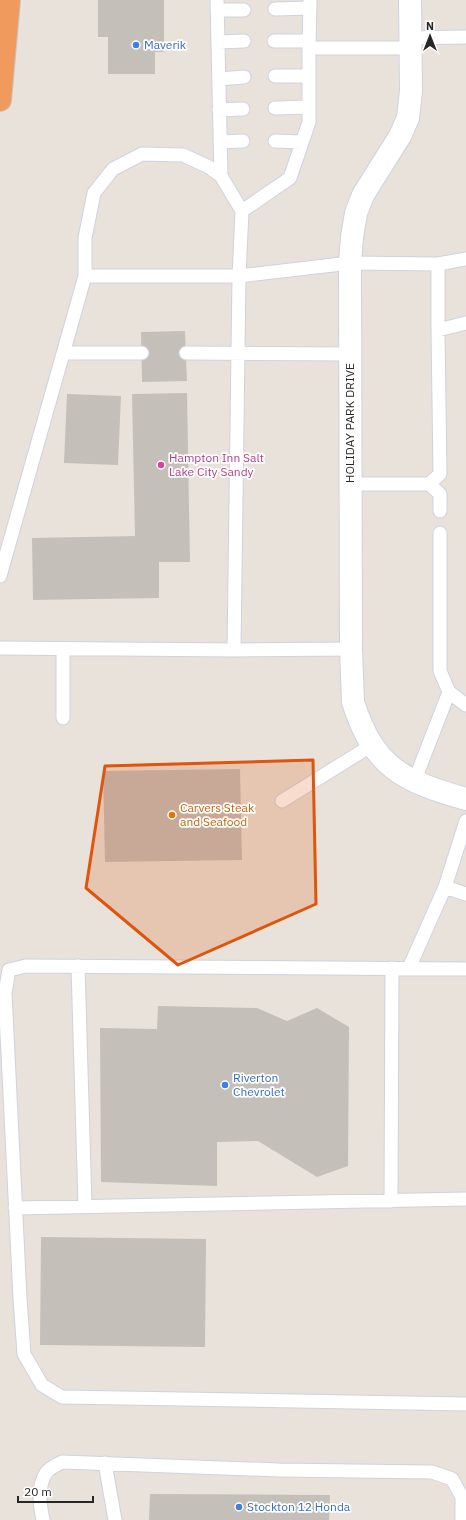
<svg xmlns="http://www.w3.org/2000/svg" width="466" height="1520" font-family="'IBM Plex Sans',sans-serif">
<rect width="100%" height="100%" fill="#e9e2da"/>
<path fill="#c4bfb9" d="M98,0H164V52H155V74H108V37H98Z
M185,331L187,381L142,382L141,332Z
M187,393L190,562H159V598L33,600L32,538L135,536L132,394Z
M67,394L121,396L118,465L64,463Z
M240,769L242,860L105,862L103,771Z
M158,1006L257,1008L287,1021L317,1008L349,1027L348,1166L317,1177L258,1141L217,1142V1186L101,1182L100,1028L157,1029Z
M41,1237L206,1239L205,1347L40,1345Z
M150,1494L330,1495L329,1520H149Z"/>
<g fill="none" stroke-linecap="round" stroke-linejoin="round">
<defs>
<path id="lane" d="M217,0L221,176
M275,9L310,8
M217,10H244
M410,38L466,37
M274,41H309
M218,42L244,41
M309,48L310,0
M275,76H309
M219,79L244,77
M275,108L309,107
M219,110L243,109
M275,141L302,142
M220,142L243,141
M242,211L290,178L309,122V48H410
M85,276V238L94,193L113,169L142,154L183,155L209,167L221,176L242,211L239,276L350,263L438,264L466,259
M438,330V264
M63,353H142
M186,353L350,354
M350,484H429L440,474L438,330L466,323
M429,484L440,494V511
M440,533V671L449,692L466,705
M0,576L85,276H239L234,650L351,649
M0,648L234,650
M63,718V649
M414,782L449,692
M282,801L372,745
M466,821L445,887L466,894
M78,966L85,1206
M409,968L445,887
M466,969L26,966L9,970L5,993L20,1298L24,1354L42,1385L62,1397L466,1404
M391,1201L392,968
M15,1208L466,1199
M105,1463L115,1520
M43,1520C40,1505 37,1487 46,1473C49,1468 57,1465 62,1462L279,1470L432,1472L452,1479L462,1497V1520"/>
<path id="street" d="M410,0L411,91L408,118L400,136L363,195L356,213L352,237L350,263L351,649L353,702C374,768 403,781 466,799"/>
<path id="highway" d="M0,100L9,0"/>
</defs>
<use href="#lane" stroke="#cfd2df" stroke-width="15"/>
<use href="#street" stroke="#cfd2df" stroke-width="24"/>
<use href="#highway" stroke="#c3c3c3" stroke-width="24"/>
<use href="#lane" stroke="#fff" stroke-width="13"/>
<use href="#street" stroke="#fff" stroke-width="22"/>
<use href="#highway" stroke="#f09b5d" stroke-width="22"/>
</g>
<path fill="#de560d" fill-opacity="0.2" stroke="#de560d" stroke-width="3" stroke-linejoin="round" d="M313,760L316,904L178,965L86,888L105,766Z"/>
<g fill="#3f7fe0" stroke="#fff" stroke-width="1.5">
<circle cx="136" cy="45" r="4"/>
<circle cx="225" cy="1085" r="4"/>
<circle cx="239" cy="1507" r="4"/>
</g>
<circle fill="#d1479c" stroke="#fff" stroke-width="1.5" cx="161" cy="465" r="4"/>
<circle fill="#e8710a" stroke="#fff" stroke-width="1.5" cx="172" cy="815" r="4"/>
<g text-anchor="middle" stroke-width="3.5" stroke-linejoin="round" paint-order="stroke">
<g font-size="12" fill="#366cbe" stroke="#fff" text-anchor="start">
<text x="144" y="49">Maverik</text>
<text x="233" y="1082">Riverton<tspan x="233" dy="14">Chevrolet</tspan></text>
<text x="247" y="1511">Stockton 12 Honda</text>
</g>
<g font-size="12" fill="#272727" stroke="#fff">
<text transform="translate(350 423) rotate(-90)" y="4">HOLIDAY PARK DRIVE</text>
</g>
<g font-size="12" fill="#b23c85" stroke="#fff" text-anchor="start">
<text x="169" y="462">Hampton Inn Salt<tspan x="169" dy="14">Lake City Sandy</tspan></text>
</g>
<g font-size="12" fill="#c56008" stroke="#fff" text-anchor="start">
<text x="180" y="812">Carvers Steak<tspan x="180" dy="14">and Seafood</tspan></text>
</g>
</g>
<g transform="translate(430 36)" stroke="#ffffff" stroke-width="3" paint-order="stroke">
<path d="M0-3L7 15L0 10L-7 15Z" fill="#272727"/>
<text y="-6" font-size="11" font-weight="bold" text-anchor="middle" fill="#272727">N</text>
</g>
<path d="M18 1496v6h75v-6" fill="none" stroke="#272727" stroke-width="2"/>
<text x="24" y="1496" font-size="12" fill="#272727" stroke="#ffffff" stroke-width="3" paint-order="stroke">20 m</text>
</svg>
